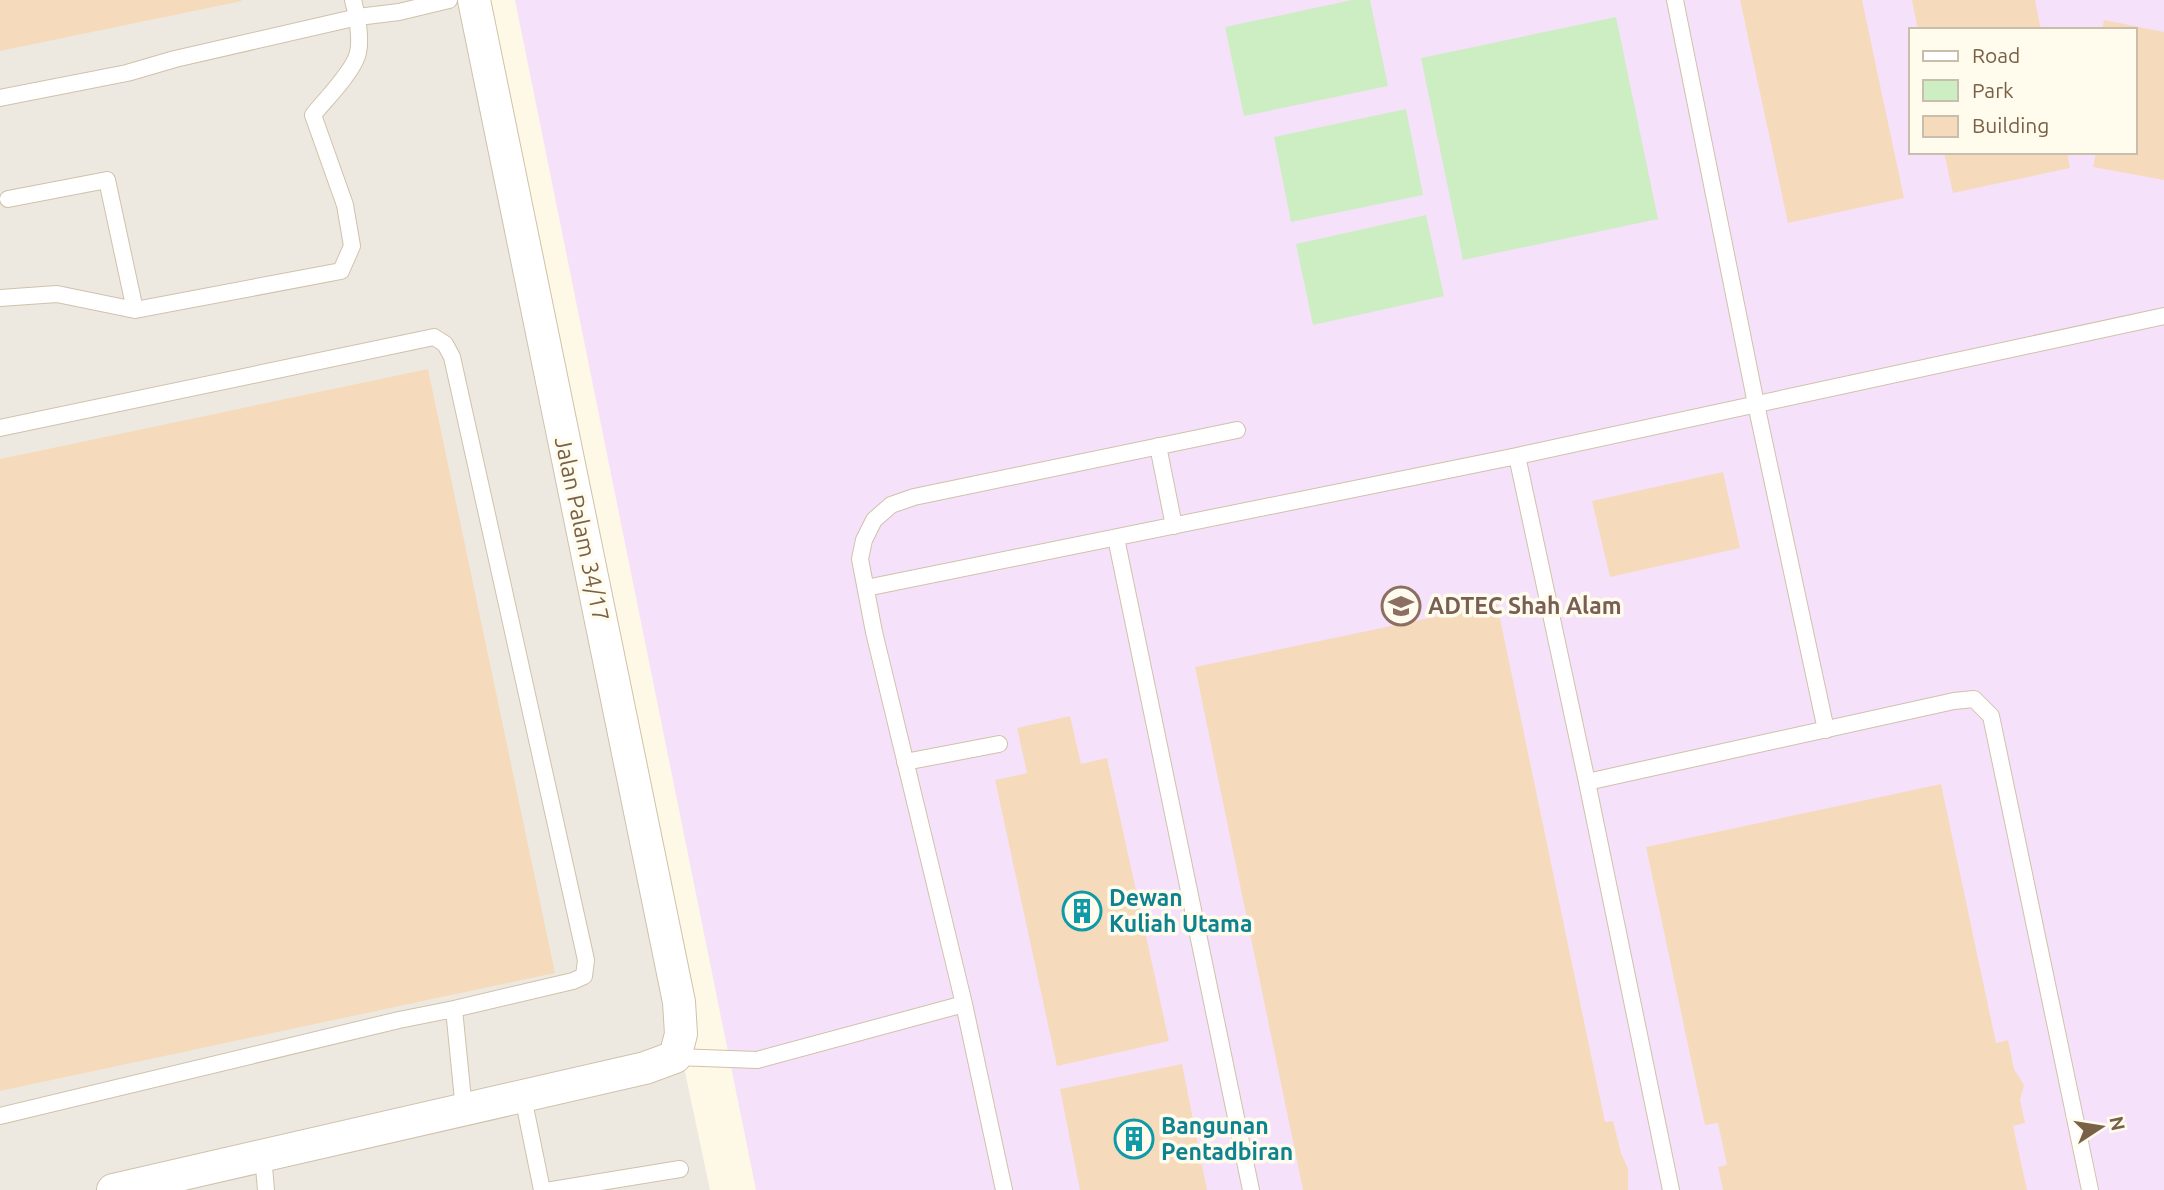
<svg xmlns="http://www.w3.org/2000/svg" width="2164" height="1190" font-family="Ubuntu,sans-serif">
<rect width="100%" height="100%" fill="#fef8e6"/>
<path fill="#eee9e0" d="M0,0H458L710,1190H0Z"/>
<path fill="#f5e2fa" fill-rule="evenodd" d="M515,0H2164V1190H756ZM1910,30H2134V152H1910Z"/>
<path fill="#cdedc3" d="M1352,0H1370L1388,86L1244,116L1225,27Z
M1616,17L1658,219L1463,260L1421,58Z
M1406,109L1423,195L1291,222L1274,137Z
M1426,215L1444,296L1313,325L1296,244Z"/>
<path fill="#f5dbbc" d="M0,0H241L242,1L0,51Z
M1740,0H1862L1904,198L1788,223Z
M1912,0H2035L2041,30H1918Z
M2104,20L2164,32V180L2093,167L2096,152H2134V30H2102Z
M1944,152H2067L2070,168L1953,193Z
M428,369L555,973L0,1091V459Z
M1723,472L1740,548L1610,577L1592,501Z
M1497,604L1605,1122L1613,1121L1621,1153L1628,1169V1190H1303L1195,667Z
M1070,716L1081,764L1107,758L1169,1041L1057,1066L995,780L1027,773L1017,728Z
M1941,784L1996,1043L2008,1040L2014,1069L2024,1085L2020,1100L2025,1123L2013,1126L2027,1190H1723L1718,1167L1727,1165L1718,1123L1705,1125L1646,847Z
M1182,1064L1207,1190H1080L1060,1089Z"/>
<g fill="none" stroke-linecap="round" stroke-linejoin="round">
<defs>
<path id="service" d="M1675,0L1756,404L1826,730
M0,98L127,73L175,59L358,17L399,12L449,0
M8,199L107,180L135,310
M0,298L57,294L135,310L341,271L352,246L345,205L313,115C325,100 351,74 357,56C362,42 357,14 353,0
M0,428L434,337L445,344L452,357L586,960L584,976L573,981L454,1009L464,1110
M1158,446L1174,526
M1517,456L1587,782L1671,1190
M1116,538L1251,1190
M866,588L1517,456L2164,316
M905,762L999,744
M1587,782L1954,701L1974,699L1991,716L2090,1190
M675,1057L757,1060L964,1004
M523,1097L542,1190
M0,1116L399,1020L454,1009
M263,1156L266,1190
M552,1190L680,1169
M1004,1190L964,1004L874,632L860,559L864,540L874,520L891,505L914,497L1237,430"/>
<path id="minor" d="M113,1190L645,1068L675,1057L681,1034L679,1002L474,0"/>
</defs>
<use href="#service" stroke="#d0c1aa" stroke-width="18"/>
<use href="#minor" stroke="#d0c1aa" stroke-width="34"/>
<use href="#service" stroke="#fff" stroke-width="16"/>
<use href="#minor" stroke="#fff" stroke-width="32"/>
</g>
<defs>
<symbol id="school-ring" viewBox="-11 -11 22 22"><circle r="9.5" fill="#fffbed" stroke="#8d6e63" stroke-width="1.5"/><path d="M0-5L7-2L0 1L-7-2ZM-4 1L0 2.5L4 1V4Q0 6-4 4Z" fill="#8d6e63"/></symbol>
<symbol id="building-ring" viewBox="-11 -11 22 22"><circle r="9.5" fill="#fffbed" stroke="#0f9aa8" stroke-width="1.5"/><path d="M-4-6H4V6H1V3H-1V6H-4ZM-2.5-4.3h1.7v1.8h-1.7ZM.8-4.3h1.7v1.8H.8ZM-2.5-1h1.7V.8h-1.7ZM.8-1h1.7V.8H.8Z" fill="#0f9aa8"/></symbol>
</defs>
<g fill-rule="evenodd">
<use href="#school-ring" x="1379" y="584" width="44" height="44"/>
<use href="#building-ring" x="1060" y="889" width="44" height="44"/>
<use href="#building-ring" x="1112" y="1117" width="44" height="44"/>
</g>
<g text-anchor="middle" stroke-width="7" stroke-linejoin="round" paint-order="stroke">
<g font-size="23" fill="#796148" stroke="#fffbed">
<text transform="translate(582 529) rotate(78)" y="8">Jalan Palam 34/17</text>
</g>
<g font-size="23" font-weight="bold" fill="#785e54" stroke="#fffbed" text-anchor="start">
<text x="1428" y="614">ADTEC Shah Alam</text>
</g>
<g font-size="23" font-weight="bold" fill="#0d838f" stroke="#fffbed" text-anchor="start">
<text x="1109" y="906">Dewan<tspan x="1109" dy="26">Kuliah Utama</tspan></text>
<text x="1161" y="1134">Bangunan<tspan x="1161" dy="26">Pentadbiran</tspan></text>
</g>
</g>
<rect x="1909" y="28" width="228" height="126" fill="#fffbed" stroke="#c9bdab" stroke-width="2"/>
<rect x="1923" y="51" width="35" height="10" fill="#ffffff" stroke="#c9bdab" stroke-width="2"/>
<text x="1972" y="63" font-size="21" fill="#796148">Road</text>
<rect x="1923" y="80" width="35" height="21" fill="#cdedc3" stroke="#c9bdab" stroke-width="2"/>
<text x="1972" y="98" font-size="21" fill="#796148">Park</text>
<rect x="1923" y="116" width="35" height="21" fill="#f5dbbc" stroke="#c9bdab" stroke-width="2"/>
<text x="1972" y="133" font-size="21" fill="#796148">Building</text>
<g transform="translate(2101 1127) rotate(78)" stroke="#fffbed" stroke-width="5" paint-order="stroke">
<path d="M0-5L12 26L0 18L-12 26Z" fill="#796148"/>
<text y="-10" font-size="19" font-weight="bold" text-anchor="middle" fill="#796148">N</text>
</g>
</svg>
